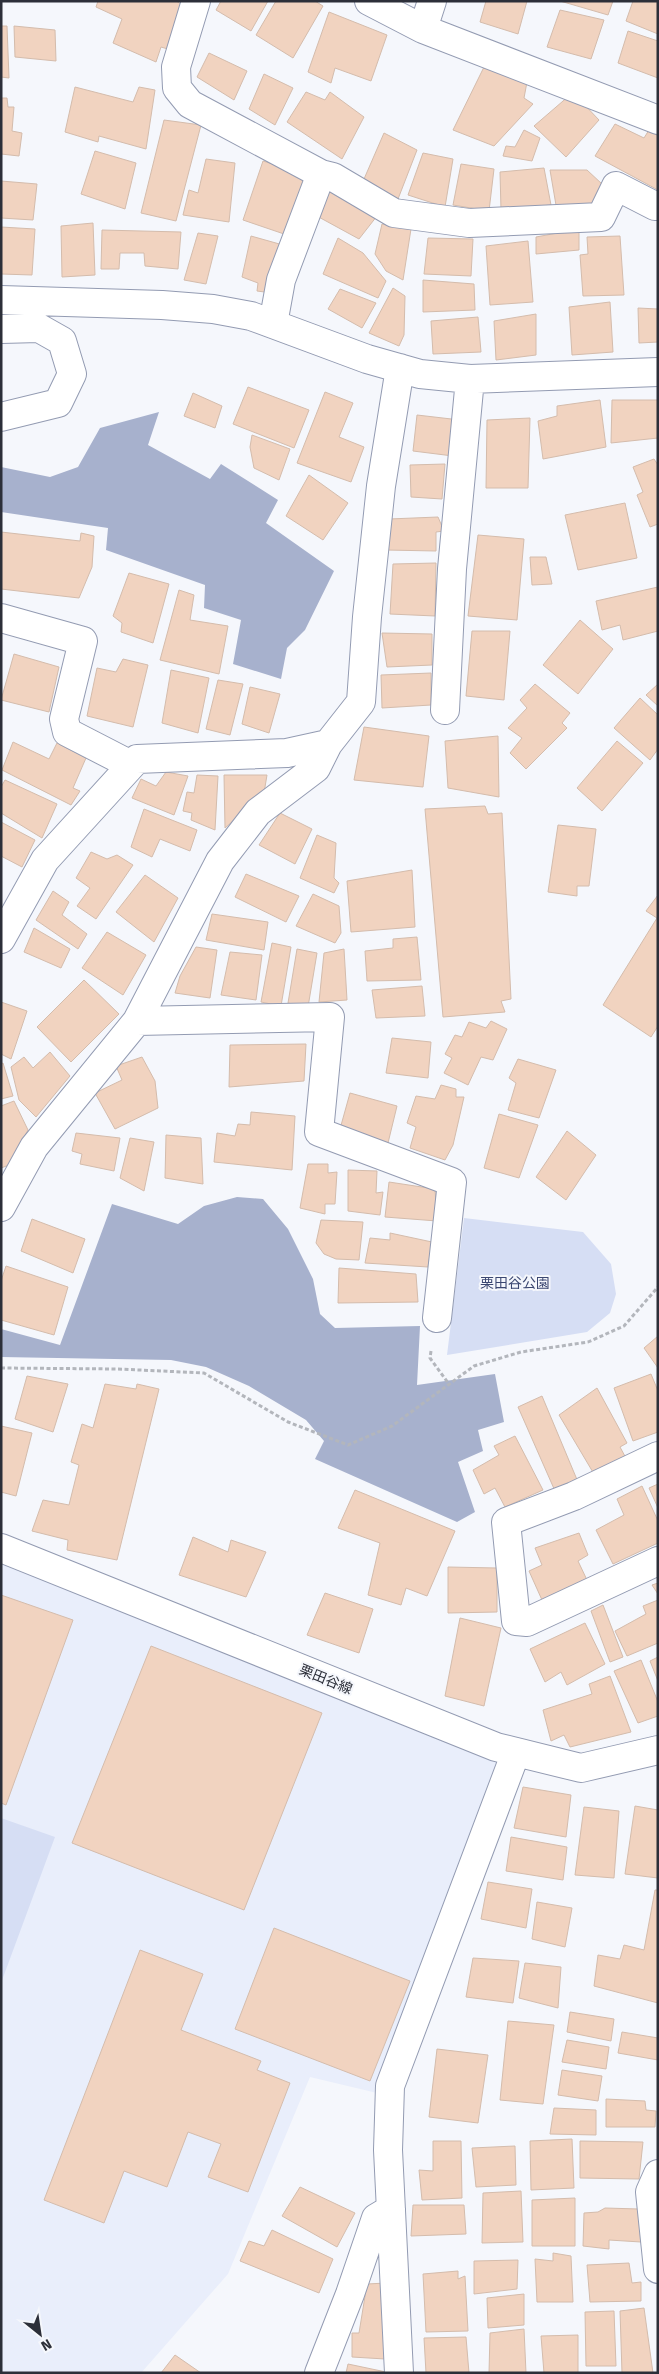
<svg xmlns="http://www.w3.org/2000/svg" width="659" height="2374" font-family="'Fira Sans','Noto Sans JP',sans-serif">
<rect width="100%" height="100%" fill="#f5f7fc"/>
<path fill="#e9eefb" d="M1,1562L503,1765L377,2093L310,2077L228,2274L141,2373H1Z"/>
<path fill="#d6def4" d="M464,1218L583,1232L611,1264L616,1294L610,1313L587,1332L447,1355Z
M1,1818L55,1837L1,1983Z"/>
<path fill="#a7b1cd" d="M159,412L148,445L210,479L221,464L278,500L266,523L334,571L305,630L287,648L281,679L233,664L241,620L204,608L205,585L106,550L108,528L1,512V467L50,477L78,467L100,428Z
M237,1197L263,1199L288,1229L313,1279L320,1314L335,1328L420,1326L417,1385L495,1374L504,1422L478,1430L483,1451L458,1462L475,1512L457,1522L315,1459L324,1441L306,1420L249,1386L206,1367L171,1360L1,1357V1329L60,1345L112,1204L178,1224L204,1206Z"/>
<path fill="#f1d3c0" stroke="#d4bcac" d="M98,1H176L183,5L171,50L161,47L156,62L113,43L122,19L96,7Z
M221,1H268L251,31L216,10Z
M276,1H315L323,6L293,58L256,35Z
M486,1H527L518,34L480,22Z
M560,1H613L608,15Z
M633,1H658V34L626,21Z
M560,10L604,20L591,59L547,47Z
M329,12L387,35L371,81L335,68L331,83L308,72Z
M1,26H7L9,78L1,77Z
M14,26L55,30L56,61L15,57Z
M628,31L658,41V78L618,63Z
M209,53L247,71L234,100L197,77Z
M484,67L527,82L524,98L533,104L494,146L453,130Z
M264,74L293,88L275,125L249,109Z
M75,87L133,102L139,87L155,90L146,149L99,136L98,142L65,132Z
M306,92L325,100L330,92L364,117L342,159L287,122Z
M570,95L580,100L599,120L566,157L534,126Z
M1,98H7L8,107H14L12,131L22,133L19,156L1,154Z
M164,120L201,125L176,221L141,213Z
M615,124L644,138L649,130L658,136V190L595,156Z
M524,130L540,138L532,161L503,156L506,146L515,147Z
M384,133L417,150L398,199L364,179Z
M95,151L136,163L125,209L81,194Z
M423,153L453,159L445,207L408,195Z
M206,159L235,163L229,222L183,215L189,190L198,193Z
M263,161L305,174L287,235L243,220Z
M461,164L494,169L489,211L453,205Z
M544,168L551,205L501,210L500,172Z
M550,170H587L602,184L599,202L557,211Z
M1,181L37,184L33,220L1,218Z
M329,184L377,216L359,239L315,215Z
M93,223L95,275L62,277L61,226Z
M382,224L411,229L403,280L386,271L375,254Z
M1,227L35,229L32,275L1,274Z
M579,229V250L536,254V237Z
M102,230L181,232L178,269L145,266L144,253H120L119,269H101Z
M198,233L218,236L206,284L184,280Z
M251,236L283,245L272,293L257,291L258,283L242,277Z
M620,236L624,295L583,296L580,255L588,254L587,237Z
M338,238L363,253L386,281L378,298L323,274Z
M428,238L473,239L471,276L424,274Z
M528,241L533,302L490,305L486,246Z
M423,280L474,284L475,310L423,312Z
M393,288L405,296L404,335L399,346L369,333Z
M340,289L376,303L362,328L328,309Z
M610,302L613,352L572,355L569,307Z
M638,308L658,309V342L639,343Z
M536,314V355L496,360L494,321Z
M478,317L481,352L433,354L431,321Z
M248,387L309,410L294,448L233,424Z
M325,392L353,403L339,437L364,447L351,482L297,463Z
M193,393L222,406L215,428L184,416Z
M600,400L606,447L543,459L538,421L557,416V406Z
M612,400H658V438L611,443Z
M417,415L460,420L453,456L413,451Z
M530,418L528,488H486L487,420Z
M252,435L290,449L279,480L254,468L250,447Z
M654,459L658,465V524L650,527L637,495L643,492L633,467Z
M445,464L442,499L411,497L410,465Z
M309,475L348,503L323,540L286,516Z
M625,503L637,558L578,570L565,515Z
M438,517L444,531L436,532V551L386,550L389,519Z
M1,532L80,541L81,533L94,536L92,567L79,598L1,589Z
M478,535L524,539L517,620L468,616Z
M530,557H546L552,584L532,585Z
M436,563L435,616L390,614L393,564Z
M129,573L169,584L153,643L121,632L122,623L113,616Z
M658,587V631L623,640L620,625L602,630L596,601Z
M179,590L194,595L190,620L228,626L219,674L160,660Z
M580,620L613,649L578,694L543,665Z
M472,631H510L504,700L466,696Z
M382,633L432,634V665L387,667Z
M14,654L59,667L49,712L1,700Z
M123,659L148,665L133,727L87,716L97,668L116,672Z
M171,670L209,678L198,733L162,723Z
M431,673V705L382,708L381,675Z
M218,680L243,684L230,735L206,729Z
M535,684L570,713L562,723L567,728L526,769L510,753L522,738L508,728L527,708L520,700Z
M658,684V706L646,695Z
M250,687L280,694L269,733L242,724Z
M640,698L658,715V749L650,760L614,728Z
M364,727L429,736L423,787L354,780Z
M498,736L499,797L448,788L445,741Z
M617,741L643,763L602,811L577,788Z
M13,742L49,759L57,743L86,758L73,788L80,791L71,805L2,770Z
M166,772L188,776L174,815L132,798L141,779L156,786Z
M197,775L218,776L215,830L191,820L192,813L183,811L187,792L194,793Z
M224,775H267L264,793L225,828Z
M5,780L57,804L42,838L1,813V787Z
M485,806L488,814L502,813L511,999L501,1001L505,1012L443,1017L425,809Z
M144,809L197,830L190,851L160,839L152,857L131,847Z
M280,813L312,829L295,864L259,845Z
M1,822L35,840L22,867L1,856Z
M558,825L596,829L589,886H577V896L548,892Z
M317,835L336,843L334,878L339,883L334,893L300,878Z
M91,852L107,859L117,855L133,865L96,919L77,906L90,888L76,878Z
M412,870L415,927L351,932L347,881Z
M246,874L299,896L286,922L235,897Z
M145,875L178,898L154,942L116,912Z
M53,891L69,902L62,915L87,934L78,949L36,920Z
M313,894L339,906L341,933L335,943L296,926Z
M658,895V1026L651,1037L603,1005L657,918L646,911Z
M212,914L268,922L264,950L206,940Z
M34,928L70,949L61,968L24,952Z
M107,932L146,955L123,995L82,968Z
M417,937L421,980L367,981L365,951L393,948V939Z
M272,943L291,947L281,1006L261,1002Z
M196,947L217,950L210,998L175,993L180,976Z
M297,949L317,953L308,1007L288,1003Z
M344,949L347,1000L319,1002L324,953Z
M230,952L262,955L256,1000L221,995Z
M84,980L119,1014L71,1062L37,1027Z
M422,986L425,1016L376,1018L372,990Z
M1,1002L27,1011L11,1059L1,1054Z
M491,1021L507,1029L493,1060L481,1057L468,1085L444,1073L452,1058L445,1054L455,1035L462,1037L469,1022L486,1028Z
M392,1038L431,1042L428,1078L386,1073Z
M306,1044L304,1081L229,1087L230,1045Z
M50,1052L70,1076L36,1117L19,1100L11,1067L24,1057L33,1068Z
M142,1057L155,1081L158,1108L115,1129L95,1093L122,1080L116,1066Z
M518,1059L556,1070L539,1118L508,1110L516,1083L509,1078Z
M3,1063L13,1096L1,1099V1064Z
M441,1085L456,1089V1097H464L453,1145L445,1160L410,1148L416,1127L407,1123L416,1096L435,1099Z
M350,1093L397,1106L388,1143L340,1129Z
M14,1101L28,1130L9,1165L1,1168V1106Z
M251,1112L295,1116L292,1170L214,1162L217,1133L235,1136L238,1124L250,1125Z
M499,1114L538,1125L519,1178L484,1168Z
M567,1131L596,1155L566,1200L536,1177Z
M76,1133L120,1138L114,1171L80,1164L82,1154L72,1151Z
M166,1135L201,1138L203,1184L165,1178Z
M130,1138L154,1142L144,1191L120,1178Z
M308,1164H328V1173L337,1172L335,1204H325V1214L300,1208Z
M348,1170L377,1171L376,1193L383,1192L380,1215L348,1211Z
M389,1182L435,1189L437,1221L385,1217Z
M32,1219L85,1239L73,1273L21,1251Z
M321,1220L363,1222L359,1260L336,1259L324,1254L316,1243Z
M390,1233L432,1242L428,1267L365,1263L370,1238L390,1240Z
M6,1266L68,1287L54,1335L1,1320V1281Z
M339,1268L416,1274L418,1302L338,1303Z
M658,1336V1368L644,1348Z
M651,1374L658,1391V1432L633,1441L614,1388Z
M27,1376L68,1384L53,1432L15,1419Z
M105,1384L136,1389L137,1384L159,1389L117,1560L67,1550L68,1540L32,1531L43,1500L69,1505L79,1465L71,1462L82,1424L93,1428Z
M597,1388L627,1443L620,1447L627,1460L594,1474L559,1415Z
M542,1396L578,1482L555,1491L518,1407Z
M1,1426L32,1433L16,1496L1,1492Z
M515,1436L543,1490L505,1507L495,1488L484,1494L473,1470L499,1455L494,1446Z
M658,1484V1508L649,1488Z
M642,1486L658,1521V1543L613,1564L596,1530L624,1515L617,1499Z
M355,1490L455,1531L427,1596L406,1588L401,1605L368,1595L380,1543L338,1528Z
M579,1533L588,1555L578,1561L587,1580L542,1600L529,1571L542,1565L535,1548Z
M193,1537L228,1552L231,1540L266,1552L246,1597L179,1575Z
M448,1567L497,1568V1612L448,1613Z
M658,1583V1594L652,1585Z
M325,1593L373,1609L359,1653L307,1635Z
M1,1595L73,1620L6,1805L1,1803Z
M658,1600V1643L627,1656L615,1631L646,1614L643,1606Z
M603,1605L623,1657L610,1662L591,1611Z
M460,1618L501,1628L484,1706L445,1696Z
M585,1623L605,1664L567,1685L561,1672L545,1682L530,1649Z
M151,1646L322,1713L244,1910L72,1843Z
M658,1657V1681L650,1661Z
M641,1660L658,1702V1716L638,1723L614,1671Z
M610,1676L631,1732L570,1747L564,1735L551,1741L543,1710L592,1694L589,1684Z
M523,1787L571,1795L566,1837L514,1828Z
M635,1806L658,1810V1878L625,1874Z
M584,1807L619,1811L614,1878L575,1875Z
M511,1837L567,1847L563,1880L506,1871Z
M488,1882L532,1889L526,1928L481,1919Z
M655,1890H658V2003L594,1986L598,1955L620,1959L624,1945L644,1950Z
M537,1902L572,1908L565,1947L532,1939Z
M274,1928L410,1981L370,2081L235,2029Z
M140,1950L203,1974L181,2030L261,2061L257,2070L290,2083L248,2192L208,2177L221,2144L188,2132L167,2187L124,2171L104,2223L44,2200Z
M473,1958L519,1961L513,2003L466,1997Z
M525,1963L561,1967L558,2008L519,1998Z
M570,2012L614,2019L611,2041L567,2032Z
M508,2021L554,2025L543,2104L500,2100Z
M622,2032L658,2038V2060L618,2053Z
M567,2040L609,2047L606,2069L562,2062Z
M437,2049L488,2055L478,2123L429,2117Z
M562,2070L602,2076L598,2101L558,2095Z
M606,2099L645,2101L646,2110L656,2111L655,2127H606Z
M554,2108L596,2110V2135L550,2134Z
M572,2139L574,2188L531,2190L530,2141Z
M433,2141H461L462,2198L422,2200L419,2170L433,2171Z
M580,2141L643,2142L639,2179L580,2178Z
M515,2146L516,2185L476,2187L472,2148Z
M300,2187L355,2213L337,2247L282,2216Z
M521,2191L523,2242L482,2243L483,2193Z
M575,2198V2246H532V2200Z
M413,2205H464L466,2234L411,2236Z
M605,2208L639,2209L641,2242L609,2240V2249L583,2246L584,2213L598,2212Z
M272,2230L333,2259L319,2293L240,2261L249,2241L264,2246Z
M553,2253L571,2256L573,2302H537L535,2259L553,2261Z
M518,2260L517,2289L474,2294V2261Z
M629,2263L632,2283L641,2282V2301L590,2302L587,2265Z
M458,2271V2279L465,2276L468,2331L426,2332L423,2274Z
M386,2283L385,2359L352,2357V2333H359L367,2284Z
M524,2294V2325L488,2328L487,2298Z
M644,2308L653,2373H622L620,2311Z
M614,2311L616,2366H586L585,2312Z
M524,2329L526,2373H489L490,2333Z
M578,2335V2373H544L541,2336Z
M466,2337L469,2373H426L424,2338Z
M175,2355L201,2373H161Z
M348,2364L386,2372L346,2373Z"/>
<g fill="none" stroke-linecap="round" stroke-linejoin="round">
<defs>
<path id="minor" d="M196,1L176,67L177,88L190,104L321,174L281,280L273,324
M369,1L423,29L658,120
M423,29L432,1
M321,174L333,177L394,213L469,223L601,217L616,186L655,206
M1,300L162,305L213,309L251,316L367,359L420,374L470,379L658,372
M1,329L39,328L62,341L72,374L58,403L1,417
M1,618L83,641L64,719L67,732L131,765
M445,710L452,569L470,379
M1,939L45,860L137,759L287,753L328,744
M137,1021L330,1017L319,1132L452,1182L437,1318
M1,1207L34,1147L137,1021L220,861L258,812L316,768L328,744L361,702L367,617L381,486L400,368
M658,1456L574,1496L506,1522L516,1621L527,1622L658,1561
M1,1548L496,1747L581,1768L658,1750
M658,2174L650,2192L658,2269
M319,2373L350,2294L376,2218L391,2209
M399,2373L388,2150L390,2086L516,1752"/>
</defs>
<use href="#minor" stroke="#939bb2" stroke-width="30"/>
<path stroke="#b3b6bc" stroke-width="3" stroke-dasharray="4 2.5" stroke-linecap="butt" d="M431,1351L430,1358L449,1384
M1,1368L118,1369L204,1373L288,1422L348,1445L392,1426L474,1366L521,1352L588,1342L624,1326L658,1287"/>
<use href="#minor" stroke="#fff" stroke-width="28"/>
</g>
<g text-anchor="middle" stroke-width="4" stroke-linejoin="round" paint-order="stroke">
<g font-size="14" fill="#3b4771" stroke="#f5f7fc">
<text x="515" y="1288">栗田谷公園</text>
</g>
<g font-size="14" fill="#2c2f39" stroke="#f5f7fc">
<text transform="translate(326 1679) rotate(22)" y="5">栗田谷線</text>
</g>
</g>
<rect width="659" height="2374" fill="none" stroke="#2c2f39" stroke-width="5"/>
<g transform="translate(40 2334) rotate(150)" stroke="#f5f7fc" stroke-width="4" paint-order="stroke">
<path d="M0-4L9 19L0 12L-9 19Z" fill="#2c2f39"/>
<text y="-8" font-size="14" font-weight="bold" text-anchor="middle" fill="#2c2f39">N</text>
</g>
</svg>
